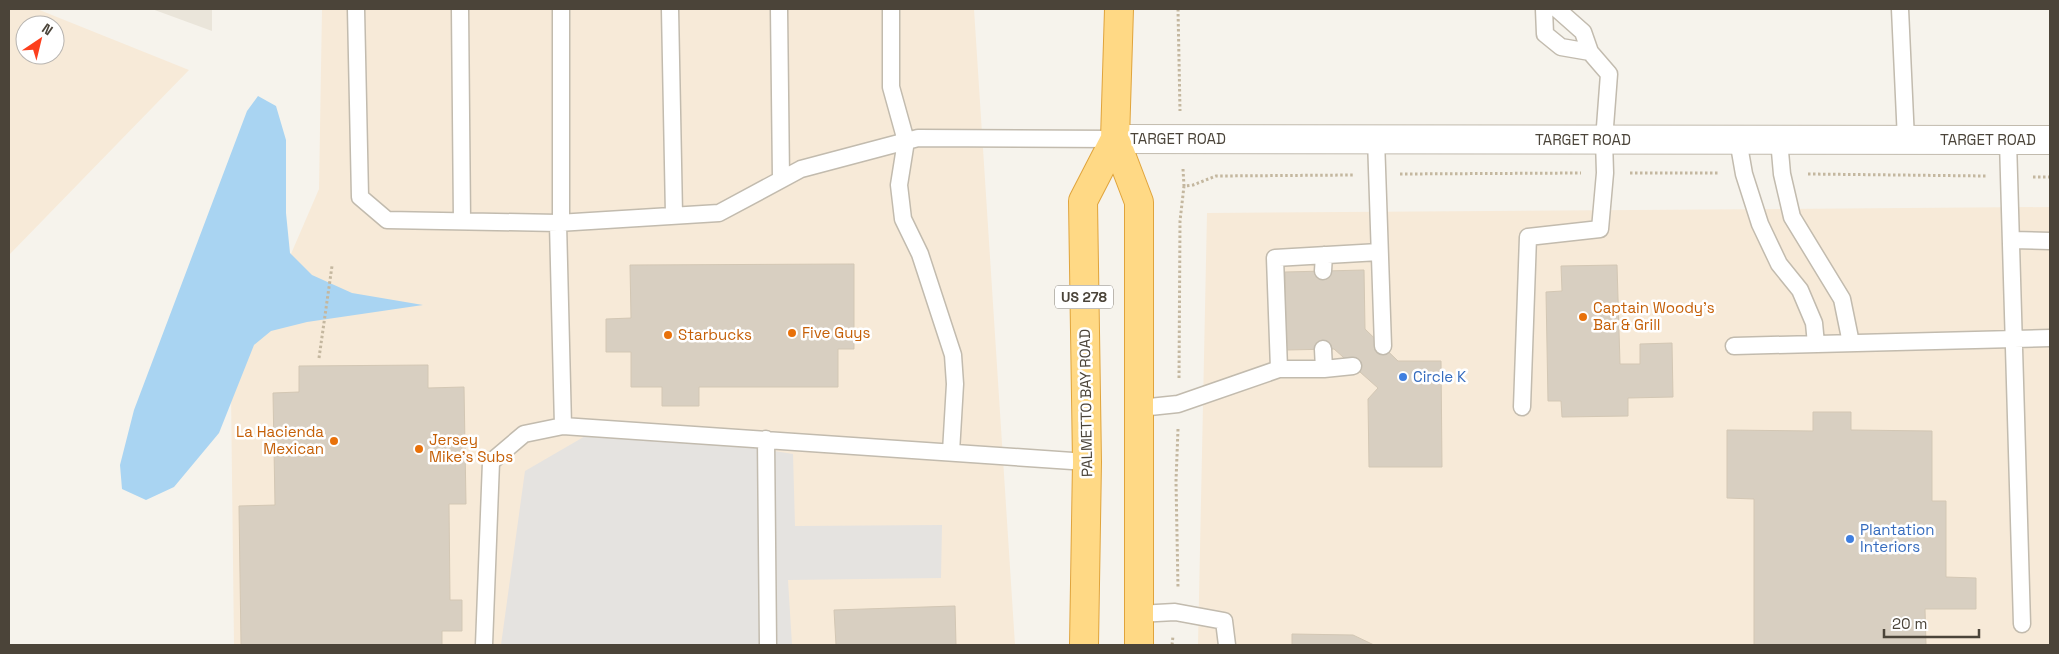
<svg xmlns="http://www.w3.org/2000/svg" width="2059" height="654" font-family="'Space Grotesk',sans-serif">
<rect width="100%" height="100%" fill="#f6f3ec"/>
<path fill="#eae5da" d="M152,9H212V31Z"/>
<path fill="#f7ead8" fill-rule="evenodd" d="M9,9H37L189,70L9,255ZM25,25H55V55H25Z
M322,9H974L1015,645H234L231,393L319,189Z
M2050,207V645H1198L1207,213Z"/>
<path fill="#e5e3e0" d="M606,424L793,454L795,526L942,525L941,578L788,580L792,645H501L525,471Z"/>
<path fill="#a9d4f2" d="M258,96L276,106L286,140V213L290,253L312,275L352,293L423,305L307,322L271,331L254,345L219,433L174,487L146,500L122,489L120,465L134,410L247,111Z"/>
<path fill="#d8cfc1" stroke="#d3c7b4" d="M854,264V349H838V387H699V406H662V387H631V352H606V319L631,318L630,265Z
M1617,265L1620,364H1640V344L1672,343L1673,397L1628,398V416L1562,417L1561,401H1548L1546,292L1562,291L1561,266Z
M1364,270L1365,329L1398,361H1441L1442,467H1369L1368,399L1378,388L1334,349L1286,350L1285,272Z
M428,365V388L464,387L466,504H449L450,600H462V631H442V645H241L239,506L275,505L273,393L299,392V366Z
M1813,412H1851V430L1932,431V501H1946V577L1976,578V609H1925L1926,645H1754V499L1727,498V430L1813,431Z
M955,606L956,645H836L834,610Z
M1292,634L1353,635L1374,645H1292Z"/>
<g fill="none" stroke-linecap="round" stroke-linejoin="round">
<defs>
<path id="service" d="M356,9L360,197L387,220L558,223
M460,9L462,221
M670,9L674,215
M779,9L781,179
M891,9V87L906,141L899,185L903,219L920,254L953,355L955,384L951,452
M1544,9L1545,34L1561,47L1590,52
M1900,9L1906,140
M1376,139L1383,346
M1738,140L1744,174L1760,224L1779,264L1800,290L1814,323L1816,344
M1779,140L1782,174L1792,217L1842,299L1851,343
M2008,141L2022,624
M561,223V9
M2011,240L2050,241
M1323,271L1324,255
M1734,346L2050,338
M1323,349L1324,369
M1279,369L1275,258L1379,252
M1522,407L1528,237L1600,229L1605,173L1604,140L1609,74L1590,52L1583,32L1557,9
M1140,408L1178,404L1279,369H1324L1353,366
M563,426L1087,462
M766,439L768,645
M1138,614L1175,612L1224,621L1227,645
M484,645L491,462L524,434L563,426L558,223L719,213L801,169L918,138L1115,139"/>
<path id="minor" d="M1115,139L2050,140"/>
<path id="trunk" d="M1119,9L1115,139L1139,202V645
M1084,645L1087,462L1083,201L1115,139"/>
</defs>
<use href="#service" stroke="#c2bbae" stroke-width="19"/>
<use href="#minor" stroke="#c2bbae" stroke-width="30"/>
<use href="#trunk" stroke="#e0a43c" stroke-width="30"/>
<path stroke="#c4b79f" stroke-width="3" stroke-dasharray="2.5 2.5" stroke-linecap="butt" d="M1178,9L1180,111
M1183,169L1184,186L1193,185L1216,176L1354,175
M1630,173H1719
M1400,174L1581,173
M1808,174L1986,176
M2033,177H2050
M319,358L332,266
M1179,378L1180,221L1184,186
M1178,429L1176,481L1178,588
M1172,645L1173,636"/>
<use href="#service" stroke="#fff" stroke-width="16"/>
<use href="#minor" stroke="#fff" stroke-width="28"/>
<use href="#trunk" stroke="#ffd985" stroke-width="28"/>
</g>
<g fill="#e8710a" stroke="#fff" stroke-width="2">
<circle cx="1583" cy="317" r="5"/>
<circle cx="792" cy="333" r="5"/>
<circle cx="668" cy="335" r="5"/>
<circle cx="334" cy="441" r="5"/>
<circle cx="419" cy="449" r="5"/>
</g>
<g fill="#3f7fe0" stroke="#fff" stroke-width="2">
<circle cx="1403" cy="377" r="5"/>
<circle cx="1850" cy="539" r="5"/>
</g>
<g text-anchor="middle" stroke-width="5" stroke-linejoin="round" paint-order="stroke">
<rect fill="#fff" stroke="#817c74" stroke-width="1" x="1055" y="285.5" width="58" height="23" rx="4"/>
<g font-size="14" font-weight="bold" fill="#4b4439">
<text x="1084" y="302">US 278</text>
</g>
<g font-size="15" fill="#4b4439" stroke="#fff">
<text x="1178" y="144">TARGET ROAD</text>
<text x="1583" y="145">TARGET ROAD</text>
<text x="1988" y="145">TARGET ROAD</text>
<text transform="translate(1086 403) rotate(-91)" y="5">PALMETTO BAY ROAD</text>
</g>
<g font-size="15" fill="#c56008" stroke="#fff" text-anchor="start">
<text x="1593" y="313">Captain Woody's<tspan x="1593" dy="17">Bar &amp; Grill</tspan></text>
<text x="802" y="338">Five Guys</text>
<text x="678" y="340">Starbucks</text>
<text x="324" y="437" text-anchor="end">La Hacienda<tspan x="324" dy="17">Mexican</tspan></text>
<text x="429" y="445">Jersey<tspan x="429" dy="17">Mike's Subs</tspan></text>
</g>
<g font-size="15" fill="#366cbe" stroke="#fff" text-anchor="start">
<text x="1413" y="382">Circle K</text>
<text x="1860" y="535">Plantation<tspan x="1860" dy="17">Interiors</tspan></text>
</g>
</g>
<rect width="2059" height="654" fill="none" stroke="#4b4439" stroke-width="20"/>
<g transform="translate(40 40) rotate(35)"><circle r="24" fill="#ffffff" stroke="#b7b4b0"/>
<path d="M0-4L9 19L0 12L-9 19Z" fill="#fc3f1d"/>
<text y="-8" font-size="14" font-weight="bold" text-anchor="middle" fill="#4b4439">N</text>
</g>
<path d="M1884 629v8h95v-8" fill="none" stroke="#4b4439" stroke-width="2.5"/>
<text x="1892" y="629" font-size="15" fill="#4b4439" stroke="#ffffff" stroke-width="4" paint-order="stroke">20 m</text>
</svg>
